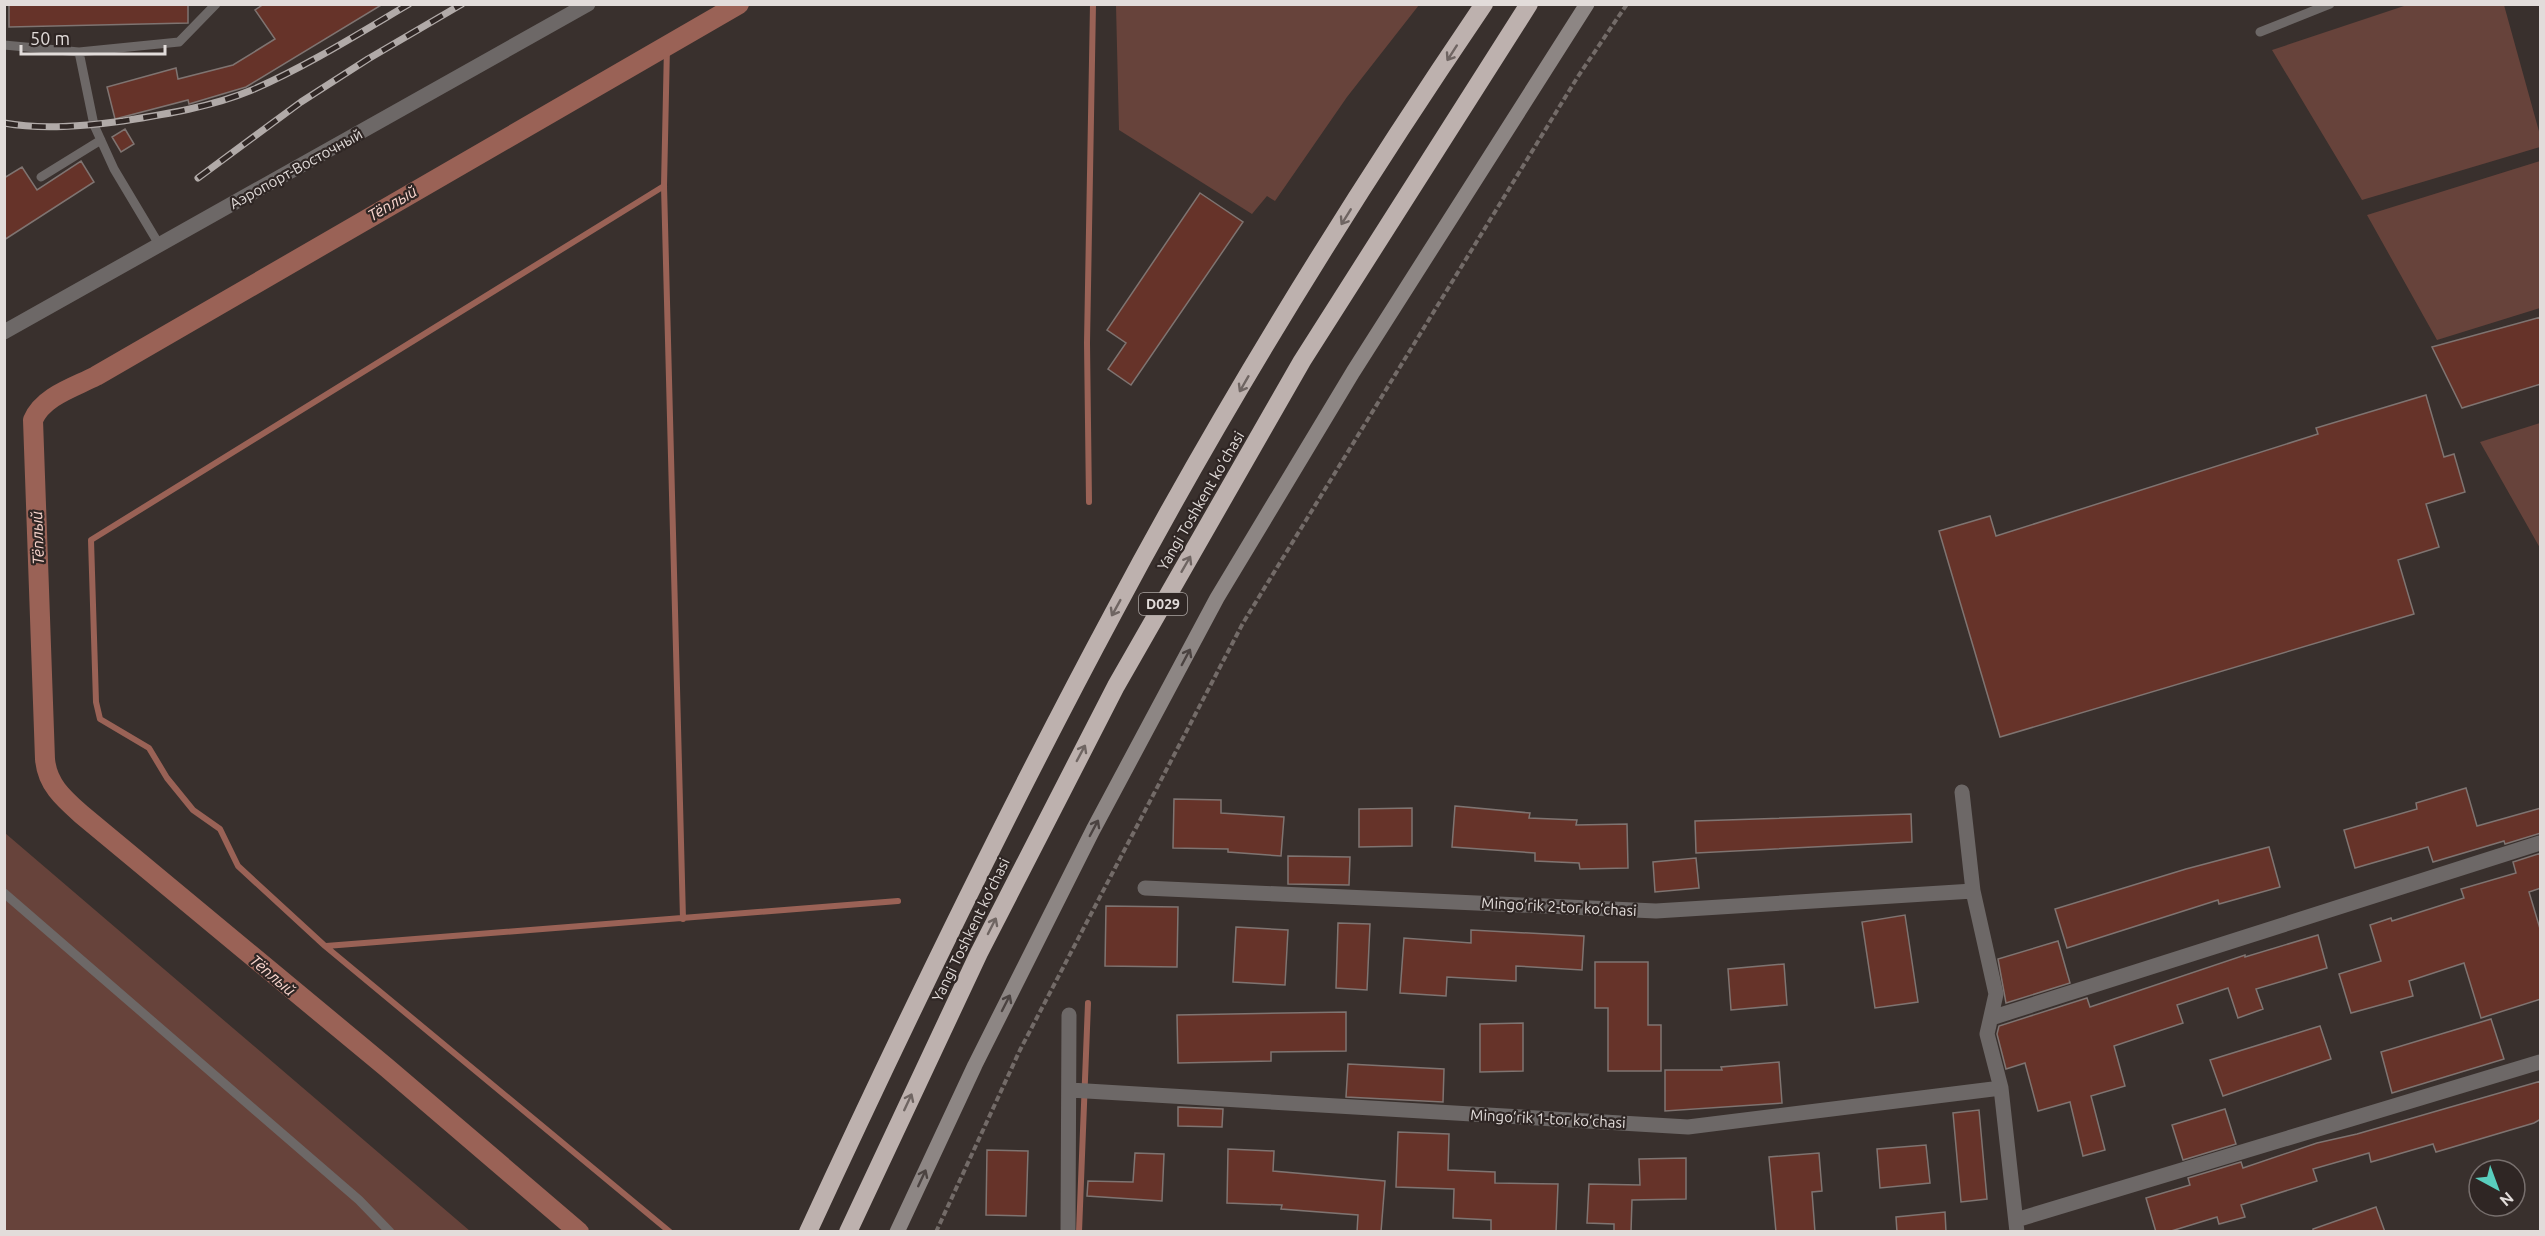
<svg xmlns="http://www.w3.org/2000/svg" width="2545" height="1236" font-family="Ubuntu,sans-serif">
<rect width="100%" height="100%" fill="#39302d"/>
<path fill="#67433b" d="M2410,4L2504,5L2540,135V147L2362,200L2272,50Z
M1116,5V4L1419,5L1347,97L1275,201L1267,196L1252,214L1119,130Z
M2540,161V308L2437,340L2367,215Z
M2540,423V548L2480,442Z
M5,833L470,1231H5Z"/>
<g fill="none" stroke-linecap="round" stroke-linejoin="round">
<path stroke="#9a6256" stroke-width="6" d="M667,46L664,186L683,919
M664,186L91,540L96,702L100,719L149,748L167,778L193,810L220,829L238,866L325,946L670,1232
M1089,502L1087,343L1093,4
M326,946L898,901
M1079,1232L1088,1003"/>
<path stroke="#9a6256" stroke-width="20" d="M579,1232L386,1067L81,814C63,798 47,784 45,759L33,420C43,396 75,387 96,376L739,4"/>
</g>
<path fill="#663329" stroke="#7f7471" stroke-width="1.5" d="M9,4H188V23L9,27Z
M264,4H383L246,87L189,104L188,100L115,119L107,87L176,68L178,79L233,65L275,39L255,10Z
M125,129L134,144L121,152L112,137Z
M81,161L94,182L4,240V178L22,167L37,190Z
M1200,193L1243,222L1131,385L1108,369L1126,343L1107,330Z
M2541,317V384L2462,408L2432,347Z
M2426,395L2444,457L2454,454L2465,492L2426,504L2439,547L2398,560L2414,614L2000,737L1939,531L1990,516L1996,536L2318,434L2316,428Z
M2466,788L2477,826L2541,808V833L2505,844L2504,841L2433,862L2428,847L2355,868L2344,830L2417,809L2416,803Z
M1174,799L1221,800V813L1284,817L1281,856L1228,852V849L1173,848Z
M1455,806L1530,813L1529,818L1577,820L1576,825L1627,824L1628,868L1580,869L1579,863L1535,861V853L1452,847Z
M1412,808V846L1359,847V809Z
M1911,814L1912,842L1696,853L1695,821Z
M2269,847L2280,887L2219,904L2218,900L2067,948L2055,909L2186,869Z
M2541,853V888L2529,892L2541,932V999L2481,1018L2464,963L2409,981L2413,996L2351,1013L2339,974L2381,961L2370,925L2391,918L2392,921L2464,898L2461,889L2516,873L2513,862Z
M1288,856L1350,857L1349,885L1288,884Z
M1696,858L1699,888L1655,892L1653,862Z
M1106,906L1178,907L1177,967L1105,966Z
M1905,915L1918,1002L1875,1008L1862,922Z
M1338,923L1370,924L1367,990L1336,988Z
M1236,927L1288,930L1285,985L1233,982Z
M1471,930L1584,936L1582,970L1516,966V981L1447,977L1446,996L1400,993L1404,938L1471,943Z
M2318,935L2327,968L2256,989L2263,1009L2238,1018L2228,988L2177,1005L2183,1023L2114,1046L2125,1086L2091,1096L2105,1150L2083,1156L2070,1102L2038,1111L2025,1063L2006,1069L1997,1034L1999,1026L2087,998L2090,1007L2245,955V957Z
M2058,941L2070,983L2006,1003L1998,959Z
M1595,962H1648V1025H1661V1071H1608V1008H1595Z
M1784,964L1787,1005L1731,1010L1728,969Z
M1346,1012V1051L1271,1052V1061L1178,1063L1177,1015Z
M2491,1019L2504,1059L2392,1093L2381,1052Z
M1523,1023V1071L1480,1072V1024Z
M2320,1026L2331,1059L2223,1096L2210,1060Z
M1779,1062L1782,1103L1665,1111V1070H1722L1721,1067Z
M1348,1064L1444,1069L1443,1102L1346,1097Z
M2541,1081V1119L2534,1123L2436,1152L2433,1144L2371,1162L2369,1153L2313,1169L2317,1181L2241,1205L2245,1217L2219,1224L2217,1217L2168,1232H2156L2146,1198L2190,1185L2188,1178L2241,1162L2243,1168L2317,1143L2357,1134Z
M1178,1107L1223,1109L1222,1127L1178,1126Z
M2225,1109L2236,1144L2183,1160L2172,1125Z
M1979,1110L1987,1199L1961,1202L1953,1113Z
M1398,1132L1449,1134L1448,1170L1495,1172V1183L1558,1184L1556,1232H1491V1220L1453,1218L1454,1189L1396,1187Z
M1926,1145L1930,1183L1880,1188L1877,1149Z
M1228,1149L1274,1151L1273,1171L1385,1181L1381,1232H1357L1358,1215L1281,1209L1282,1205L1227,1203Z
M987,1150L1028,1151L1026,1216L986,1215Z
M1135,1153L1164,1154L1162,1201L1087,1196L1088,1181L1133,1182Z
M1819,1153L1822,1191L1812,1192L1815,1232H1776L1769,1157Z
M1686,1158V1199L1632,1200L1631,1232H1614V1224L1587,1223L1589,1184L1640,1185L1639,1159Z
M2376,1207L2385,1232H2313V1229Z
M1945,1212L1946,1232H1897L1896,1217Z"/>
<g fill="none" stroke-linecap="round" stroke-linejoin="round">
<path stroke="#736b68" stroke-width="4" stroke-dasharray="6 3" stroke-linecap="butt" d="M936,1232L1020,1050L1243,623L1577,78L1627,4"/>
<path stroke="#6d6867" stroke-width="9" d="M2260,32L2330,4
M4,45L79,52L179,42L216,4
M79,52L94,125L114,169L160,246
M41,177L101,140
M4,893L359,1200L390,1232"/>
<path stroke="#6d6867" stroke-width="15" d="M4,332L588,4
M1962,792L1973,891L1996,994L1987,1034L2001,1088L2017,1232
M1145,888L1656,911L1973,891
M1991,1018L2540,843
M1070,1090L1688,1127L2001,1088
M2016,1220L2540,1062
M1068,1232L1069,1015"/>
<path stroke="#8d8684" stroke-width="15" d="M897,1232L975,1065L1093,830L1217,598L1353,372L1587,4"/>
<path stroke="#bdb1ae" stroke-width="18" d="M808,1232C905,1022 1005,815 1114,612C1225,403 1351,200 1484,4
M848,1232L979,953L1116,686L1302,361L1529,4"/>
<defs>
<path id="rail" d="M4,123C42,130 85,126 123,121C167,114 211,107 252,90C307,66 358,34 409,4
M198,178L301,102L368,59L462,4"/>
</defs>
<use href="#rail" stroke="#b1aaa8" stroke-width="7"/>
<use href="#rail" stroke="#2f2624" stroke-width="4.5" stroke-dasharray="14" stroke-linecap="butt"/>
</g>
<defs><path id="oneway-shaft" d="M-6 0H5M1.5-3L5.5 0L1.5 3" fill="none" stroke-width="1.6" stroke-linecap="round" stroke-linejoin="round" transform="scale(1.5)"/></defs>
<g stroke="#6f6562">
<use href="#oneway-shaft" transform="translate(1452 53) rotate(123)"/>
<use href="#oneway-shaft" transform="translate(1346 217) rotate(122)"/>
<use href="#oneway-shaft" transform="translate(1244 384) rotate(120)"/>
<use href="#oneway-shaft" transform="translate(1186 564) rotate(-60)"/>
<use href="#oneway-shaft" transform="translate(1116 608) rotate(119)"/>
<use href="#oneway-shaft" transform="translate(1081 753) rotate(-62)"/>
<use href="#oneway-shaft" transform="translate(992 926) rotate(-63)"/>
<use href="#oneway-shaft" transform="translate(908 1102) rotate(-65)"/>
</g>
<g stroke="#4b4341">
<use href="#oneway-shaft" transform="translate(1186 657) rotate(-62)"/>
<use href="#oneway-shaft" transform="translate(1094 828) rotate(-62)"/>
<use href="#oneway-shaft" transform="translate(1006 1003) rotate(-63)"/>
<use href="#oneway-shaft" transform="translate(922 1178) rotate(-65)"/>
</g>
<g text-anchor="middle" stroke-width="4.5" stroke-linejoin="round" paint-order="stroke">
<rect fill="#2f2624" stroke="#aca5a3" stroke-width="1.5" x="1139" y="593" width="48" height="22" rx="4.5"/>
<g font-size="14" font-weight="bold" fill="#e2dcda">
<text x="1163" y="609">D029</text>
</g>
<g font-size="15" fill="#e2dcda" stroke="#2f2624">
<text transform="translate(296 169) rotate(-29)" y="5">Аэропорт-Восточный</text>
<text transform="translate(1201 501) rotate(-60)" y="5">Yangi Toshkent ko‘chasi</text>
<text transform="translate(1559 907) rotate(3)" y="5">Mingo‘rik 2-tor ko‘chasi</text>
<text transform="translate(971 930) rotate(-64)" y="5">Yangi Toshkent ko‘chasi</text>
<text transform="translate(1548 1119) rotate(3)" y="5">Mingo‘rik 1-tor ko‘chasi</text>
</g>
<g font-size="16" font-style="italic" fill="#fad6ce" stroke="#2f2624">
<text transform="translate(392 203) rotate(-30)" y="6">Тёплый</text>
<text transform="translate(37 538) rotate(-92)" y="6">Тёплый</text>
<text transform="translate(273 975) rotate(40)" y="6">Тёплый</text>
</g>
</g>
<rect width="2545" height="1236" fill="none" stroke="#e2dcda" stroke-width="12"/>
<g transform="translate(2497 1188) rotate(139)"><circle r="28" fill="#2f2624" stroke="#776f6d" stroke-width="1.5"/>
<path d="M0-4.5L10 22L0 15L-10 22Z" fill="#59cebe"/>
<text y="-9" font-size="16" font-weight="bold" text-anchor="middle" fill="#e2dcda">N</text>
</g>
<path d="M21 45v9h144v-9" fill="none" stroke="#e2dcda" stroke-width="3"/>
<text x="30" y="45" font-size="18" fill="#e2dcda" stroke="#2f2624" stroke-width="4.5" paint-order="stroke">50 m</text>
</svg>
